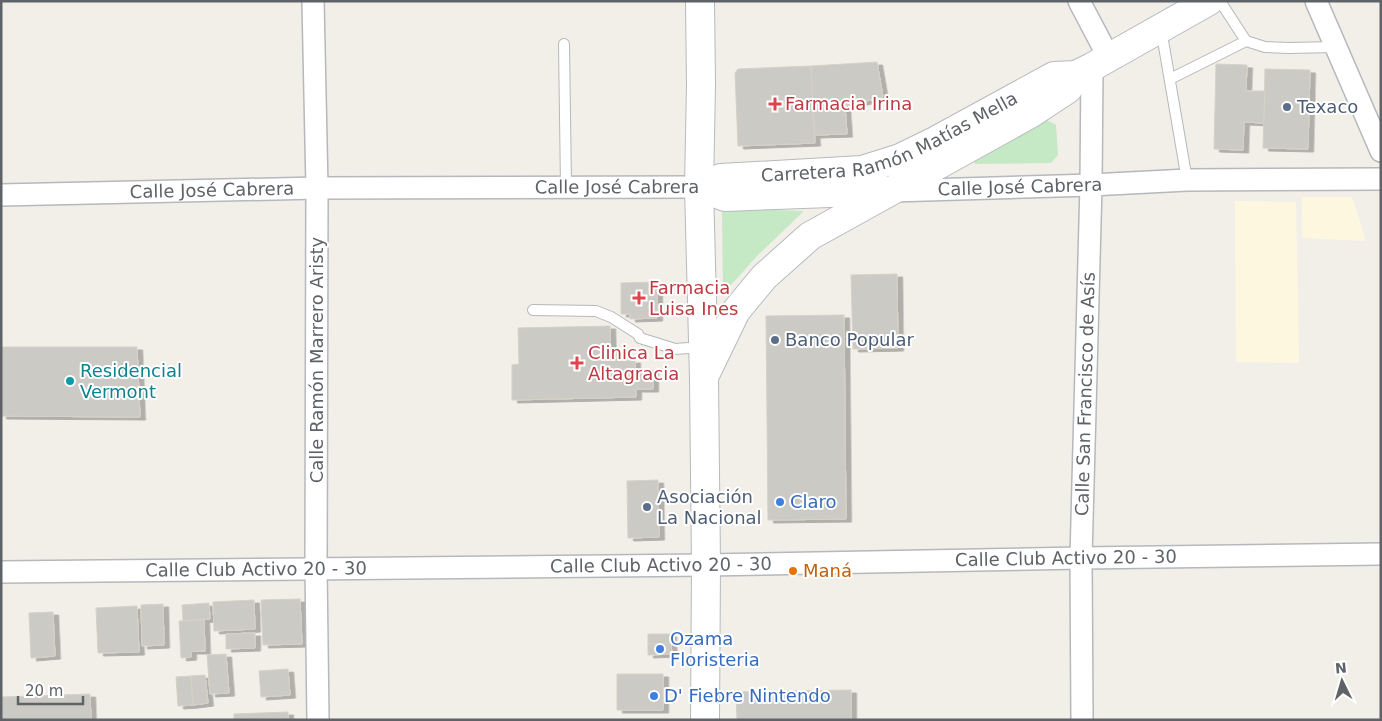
<svg xmlns="http://www.w3.org/2000/svg" width="1382" height="721" font-family="'DejaVu Sans',sans-serif">
<defs>
<filter id="shadow"><feDropShadow dx="5.5" dy="3" stdDeviation="0" flood-color="#0004"/></filter>
</defs>
<rect width="100%" height="100%" fill="#f1efe8"/>
<path fill="#fef7e0" d="M1302,197H1352L1366,241L1302,238Z
M1235,201L1296,202L1299,363L1236,362Z"/>
<path fill="#c5e8c5" d="M1043,118L1056,125L1058,155L1051,163L975,164L973,158Z
M722,208L804,211L758,255L723,294Z"/>
<path fill="#cccac5" stroke="#d6d1c6" filter="url(#shadow)" d="M877,62L883,97L845,106L847,134L814,135L811,66Z
M1216,64L1247,65L1246,91H1265L1264,123L1244,122L1243,150L1214,149Z
M811,66L815,143L738,146L735,73L738,69Z
M1265,69L1310,70L1308,149L1263,148Z
M897,274L898,348L853,349L851,275Z
M657,282V318L630,319V314H621V283Z
M844,315L846,519L768,520L766,316Z
M610,326L611,361L635,360V371L653,370V389H636V397L512,400V365L519,364L518,328Z
M1,347H137L140,417L1,416Z
M658,480L659,537L628,538L627,481Z
M300,599L302,644L263,645L261,600Z
M254,600L255,629L214,631L213,602Z
M209,603L210,619L183,621L182,605Z
M163,604L164,645L142,646L141,605Z
M137,606L139,652L98,653L96,608Z
M53,612L55,656L31,658L29,613Z
M204,620L205,651H191V657L181,658L179,621Z
M255,633V648L226,649V634Z
M648,634H671V643L648,644Z
M671,643L672,654L648,655V644Z
M226,654L229,693L210,694L207,655Z
M288,669L290,695L261,697L259,671Z
M617,674H663V710H617Z
M205,675L208,703L193,705L191,676Z
M191,676L193,705L178,706L176,677Z
M851,690V720H737L736,692Z
M90,694L91,720H1V697Z
M288,712V720H234V714Z"/>
<g fill="none" stroke-linecap="round" stroke-linejoin="round">
<defs>
<path id="service" d="M1220,1L1246,41L1265,47L1289,48L1335,47
M1161,29L1187,180
M564,44L566,187
M1170,79L1246,41
M533,310L596,311L611,317L638,334L640,338L675,349L702,347"/>
<g id="minor">
<path d="M313,1L317,188L316,568L318,720"/>
<path d="M1079,1L1109,58"/>
<path d="M1316,1L1381,151"/>
<path id="s1" d="M892,191L1091,185L1187,180L1381,179"/>
<path id="s2" d="M1,195L317,188L699,187"/>
<path id="s3" d="M1,572L706,565L1081,558L1381,554"/>
<path id="s4" d="M1082,720L1081,558L1091,185L1092,67"/>
</g>
<g id="secondary">
<path d="M700,1L701,85L699,187L704,379L706,565L705,720"/>
<path id="s5" d="M699,187L721,178L862,170L900,158L935,141L1054,76L1076,75L1092,67L1209,1"/>
<path d="M699,187L725,197L885,191"/>
<path d="M705,375L736,311L764,277L810,236L1030,114L1068,89L1076,75"/>
</g>
</defs>
<use href="#service" stroke="#b5b8bc" stroke-width="12"/>
<use href="#minor" stroke="#b5b8bc" stroke-width="24"/>
<use href="#secondary" stroke="#b6babf" stroke-width="30"/>
<use href="#service" stroke="#fff" stroke-width="10"/>
<use href="#minor" stroke="#fff" stroke-width="21"/>
<use href="#secondary" stroke="#fff" stroke-width="28"/>
</g>
<g fill="#e0444e" stroke="#fff" stroke-width="2">
<path d="M772.5 96.5h5v5h5v5h-5v5h-5v-5h-5v-5h5z"/>
<path d="M636.5 290.5h5v5h5v5h-5v5h-5v-5h-5v-5h5z"/>
<path d="M574.5 355.5h5v5h5v5h-5v5h-5v-5h-5v-5h5z"/>
</g>
<g fill="#5c6f8a" stroke="#fff" stroke-width="2">
<circle cx="1287" cy="107" r="5"/>
<circle cx="775" cy="340" r="5"/>
<circle cx="647" cy="507" r="5"/>
</g>
<circle fill="#0f9aa8" stroke="#fff" stroke-width="2" cx="70" cy="381" r="5"/>
<g fill="#3f7fe0" stroke="#fff" stroke-width="2">
<circle cx="780" cy="502" r="5"/>
<circle cx="660" cy="649" r="5"/>
<circle cx="654" cy="696" r="5"/>
</g>
<circle fill="#e8710a" stroke="#fff" stroke-width="2" cx="793" cy="571" r="5"/>
<g text-anchor="middle" stroke-width="4" stroke-linejoin="round" paint-order="stroke">
<g font-size="18" fill="#be3a42" stroke="#fff" text-anchor="start">
<text x="785" y="110">Farmacia Irina</text>
<text x="649" y="294">Farmacia<tspan x="649" dy="21">Luisa Ines</tspan></text>
<text x="588" y="359">Clinica La<tspan x="588" dy="21">Altagracia</tspan></text>
</g>
<g font-size="18" fill="#4e5e75" stroke="#fff" text-anchor="start">
<text x="1297" y="113">Texaco</text>
<text x="785" y="346">Banco Popular</text>
<text x="657" y="503">Asociación<tspan x="657" dy="21">La Nacional</tspan></text>
</g>
<g font-size="18" fill="#5f6368" stroke="#fff">
<text dy="6" stroke="none"><textPath href="#s5" startOffset="200">Carretera Ramón Matías Mella</textPath></text>
<text dy="6" stroke="none"><textPath href="#s1" startOffset="128">Calle José Cabrera</textPath></text>
<text dy="6" stroke="none"><textPath href="#s2" startOffset="616">Calle José Cabrera</textPath></text>
<text dy="6" stroke="none"><textPath href="#s2" startOffset="211">Calle José Cabrera</textPath></text>
<text transform="translate(317 360) rotate(-90)" y="6">Calle Ramón Marrero Aristy</text>
<text dy="6" stroke="none"><textPath href="#s4" startOffset="326">Calle San Francisco de Asís</textPath></text>
<text dy="6" stroke="none"><textPath href="#s3" startOffset="1065">Calle Club Activo 20 - 30</textPath></text>
<text dy="6" stroke="none"><textPath href="#s3" startOffset="660">Calle Club Activo 20 - 30</textPath></text>
<text dy="6" stroke="none"><textPath href="#s3" startOffset="255">Calle Club Activo 20 - 30</textPath></text>
</g>
<g font-size="18" fill="#0d838f" stroke="#fff" text-anchor="start">
<text x="80" y="377">Residencial<tspan x="80" dy="21">Vermont</tspan></text>
</g>
<g font-size="18" fill="#366cbe" stroke="#fff" text-anchor="start">
<text x="790" y="508">Claro</text>
<text x="670" y="645">Ozama<tspan x="670" dy="21">Floristeria</tspan></text>
<text x="664" y="702">D' Fiebre Nintendo</text>
</g>
<g font-size="18" fill="#c56008" stroke="#fff" text-anchor="start">
<text x="803" y="577">Maná</text>
</g>
</g>
<rect width="1382" height="721" fill="none" stroke="#5f6368" stroke-width="5"/>
<g transform="translate(1342 681) rotate(355)" stroke="#ffffff" stroke-width="4" paint-order="stroke">
<path d="M0-4L9 19L0 12L-9 19Z" fill="#5f6368"/>
<text y="-8" font-size="14" font-weight="bold" text-anchor="middle" fill="#5f6368">N</text>
</g>
<path d="M18 696v8h65v-8" fill="none" stroke="#5f6368" stroke-width="2.5"/>
<text x="25" y="696" font-size="15" fill="#5f6368" stroke="#ffffff" stroke-width="4" paint-order="stroke">20 m</text>
</svg>
